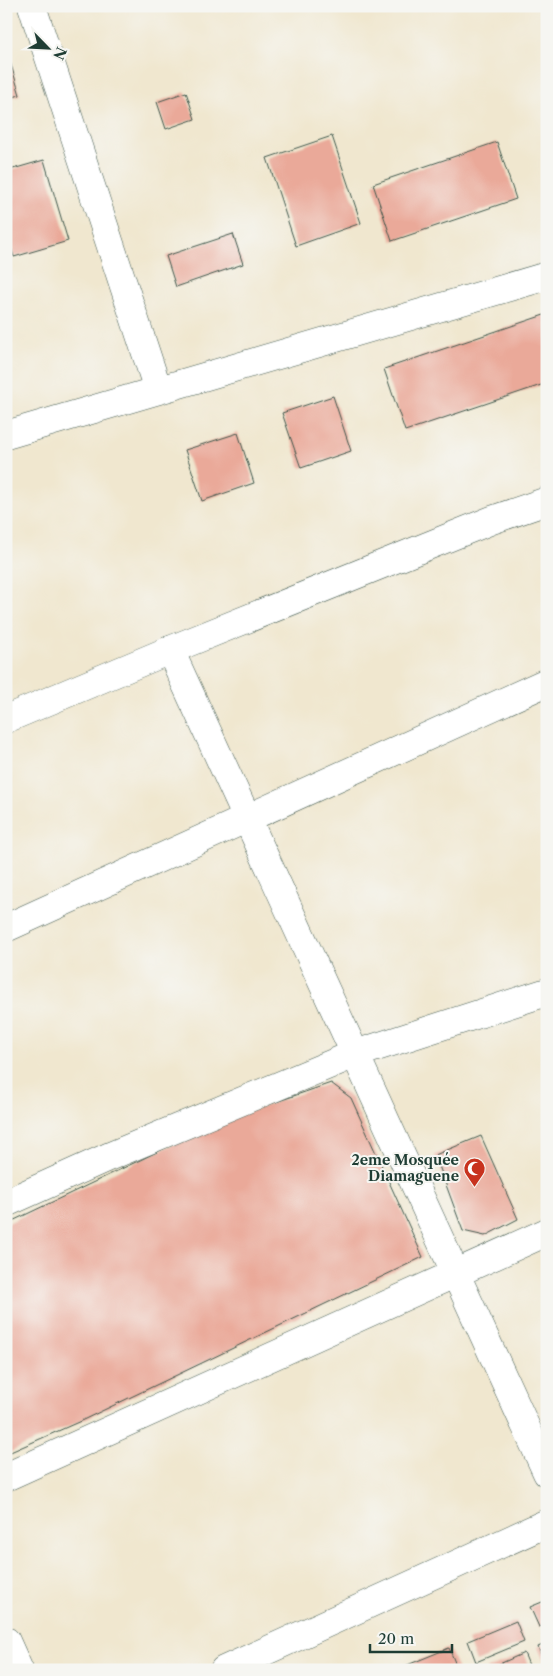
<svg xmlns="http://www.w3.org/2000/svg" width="553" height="1676" font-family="'Libre Caslon Text',serif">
<rect width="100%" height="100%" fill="#f6f6f2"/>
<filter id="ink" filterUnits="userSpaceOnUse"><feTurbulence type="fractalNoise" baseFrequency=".02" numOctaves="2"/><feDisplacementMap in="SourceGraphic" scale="10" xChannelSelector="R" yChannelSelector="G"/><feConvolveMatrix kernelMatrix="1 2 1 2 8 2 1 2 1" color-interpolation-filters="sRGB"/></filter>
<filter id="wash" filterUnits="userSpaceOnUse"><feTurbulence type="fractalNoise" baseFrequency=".0096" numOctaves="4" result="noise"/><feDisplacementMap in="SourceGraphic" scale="20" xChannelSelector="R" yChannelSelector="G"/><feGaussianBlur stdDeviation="1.12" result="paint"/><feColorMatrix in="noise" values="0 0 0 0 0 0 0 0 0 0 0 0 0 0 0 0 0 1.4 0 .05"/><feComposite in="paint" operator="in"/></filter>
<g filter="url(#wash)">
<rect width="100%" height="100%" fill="#f0e7cf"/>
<g id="blocks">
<path fill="#eaa999" d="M6,48L20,95L6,99Z
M186,92L195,119L166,129L157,102Z
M332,136L361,223L296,246L267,158Z
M497,142L516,199L392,241L373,184Z
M44,160L68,241L14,257L6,231V171Z
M233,234L243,264L176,287L166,256Z
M547,314V383L405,431L384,369Z
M333,396L351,451L301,468L282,413Z
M238,433L254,483L202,501L185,450Z
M331,1083L351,1098L423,1257L83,1420L6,1454V1224L224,1120Z
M481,1136L518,1219L485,1236L463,1231L435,1155Z
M547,1600V1624L539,1627L530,1607Z
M516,1621L524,1642L476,1662L468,1641Z
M547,1643V1668L538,1647Z
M449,1648L458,1670H406L405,1666Z
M524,1653L531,1670H486Z"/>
</g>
</g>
<g filter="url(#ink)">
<use href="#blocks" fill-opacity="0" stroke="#3e564b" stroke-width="1"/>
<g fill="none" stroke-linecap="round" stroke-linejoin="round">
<defs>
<path id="minor" d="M32,6L158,390
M6,435L547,276
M170,650L547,1473
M6,928L547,682
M6,1203L108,1157L355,1054L547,992
M6,1477L547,1232
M6,1641L19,1670
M224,1670L547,1523"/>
<path id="major" d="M6,719L170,650L492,520L547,501"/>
</defs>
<use href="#minor" stroke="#3e564b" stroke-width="29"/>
<use href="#major" stroke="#3e564b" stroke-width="29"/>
<use href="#minor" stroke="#fff" stroke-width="28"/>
<use href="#major" stroke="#fff" stroke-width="28"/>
</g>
</g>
<defs>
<symbol id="mosque-pin" viewBox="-11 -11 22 30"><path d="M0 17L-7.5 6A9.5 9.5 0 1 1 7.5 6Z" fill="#c8321e" stroke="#f6f6f2"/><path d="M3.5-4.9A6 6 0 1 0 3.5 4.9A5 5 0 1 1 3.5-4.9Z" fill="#fff"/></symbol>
</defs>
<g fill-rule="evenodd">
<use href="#mosque-pin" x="462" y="1156" width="25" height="34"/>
</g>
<g text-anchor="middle" stroke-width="4" stroke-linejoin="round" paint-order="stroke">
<g font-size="14" font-weight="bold" fill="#1f3d34" stroke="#f6f6f2" text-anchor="end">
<text x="459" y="1165">2eme Mosquée<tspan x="459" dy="16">Diamaguene</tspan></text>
</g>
</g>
<rect width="553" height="1676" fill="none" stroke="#f6f6f2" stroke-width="25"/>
<g transform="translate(48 48) rotate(114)" stroke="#f6f6f2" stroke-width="4" paint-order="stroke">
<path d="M0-4L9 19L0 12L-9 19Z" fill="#1f3d34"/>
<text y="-8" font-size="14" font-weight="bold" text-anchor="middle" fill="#1f3d34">N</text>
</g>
<path d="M370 1644v8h82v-8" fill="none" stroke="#1f3d34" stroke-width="2.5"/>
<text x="378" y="1644" font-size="15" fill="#1f3d34" stroke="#f6f6f2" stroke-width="4" paint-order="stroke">20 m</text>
</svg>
